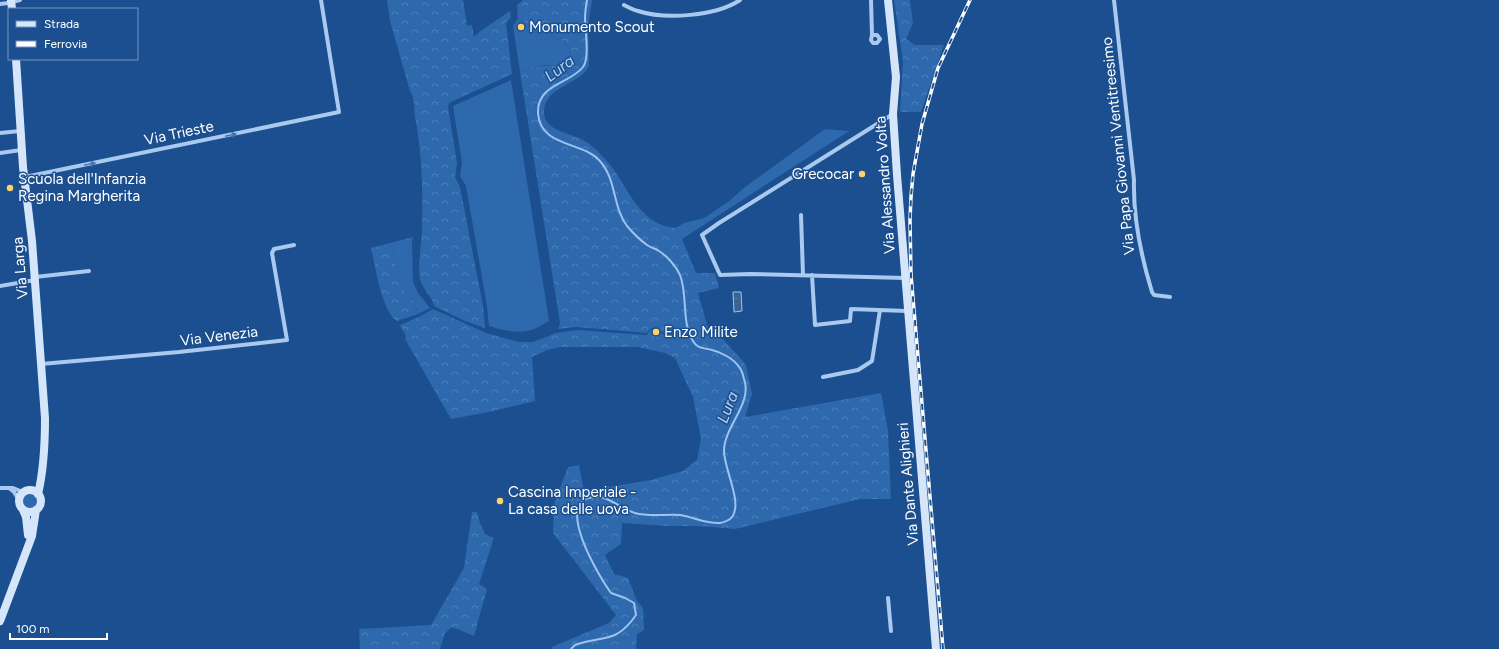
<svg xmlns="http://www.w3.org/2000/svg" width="1499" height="649" font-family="Figtree,sans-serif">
<defs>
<pattern id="forest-crowns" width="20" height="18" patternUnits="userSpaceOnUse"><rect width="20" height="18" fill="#2e69ad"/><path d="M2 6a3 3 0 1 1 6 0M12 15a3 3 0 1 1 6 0" fill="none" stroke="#4d80b9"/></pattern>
<pattern id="water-ripples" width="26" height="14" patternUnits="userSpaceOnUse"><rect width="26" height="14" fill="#3c6290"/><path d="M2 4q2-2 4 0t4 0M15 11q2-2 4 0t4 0" fill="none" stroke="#597aa1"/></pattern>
</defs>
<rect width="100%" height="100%" fill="#1b4f8f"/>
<path fill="#2e69ad" d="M518,18L564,42L570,50L571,60L567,65C551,65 534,64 520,72L513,26Z
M511,80L549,321C543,324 537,329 531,330C518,334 502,330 489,326L487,306L466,186L460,176L462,163L453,106Z
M825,129L849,131L682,239L675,228L684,223L704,218L728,202L745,187Z
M412,241L413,282L418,293L430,308L418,314L412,297H407L402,284L391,246Z
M23 501a7 7 0 1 1 14 0a7 7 0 1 1-14 0Z"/>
<path fill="url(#forest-crowns)" d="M387,0H463L467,26L472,25L474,37L482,30L510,11L511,17L506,23L512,74L449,103L448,107L457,163L455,177L460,187L483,306L485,328L465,321L434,306C433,297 422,289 420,279C417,263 422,244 422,227C423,190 422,153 415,117C414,108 415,98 410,91L390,21Z
M523,0H592L588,27L589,66C580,85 544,86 544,112C544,131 570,133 583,140C590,144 597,150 602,156C627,180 635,224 675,228L682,239L696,273H715L719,288L698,293L709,332L724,340L746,365L752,394L745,417L881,393L888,431L891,499H860L735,529L700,526H668L622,523L621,544L605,555L614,574L628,578L637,601L643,608L644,630L637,634L636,649H551L552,647L609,623L616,615L553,533L554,504L568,467L579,465L584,491L651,480L683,471L697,460L701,439L693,397L675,358L665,353L637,347H561L547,350L532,357L535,401L489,412L451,419L405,339L406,336L400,325L419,317L433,309L486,333L519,342H533L556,333L577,330L647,335L650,330L655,329C661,332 663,337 671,334L674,330H671L668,334L662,332L655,327L650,329L647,333L577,327L558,329L560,323L520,72C534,64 551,66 567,65L571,60L570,50L564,42L518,18L517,5Z
M894,0H910L913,23L906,39L915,45H944L921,112H900L903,62Z
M413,237L412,241L391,246L402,284L407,296L412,297L418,314L397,321C382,312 375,265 371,248Z
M472,512H477L480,523L485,534L494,538L479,584L487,589L474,636L452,627L445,633L440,649H360L359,629L431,625L464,568Z"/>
<path fill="url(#water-ripples)" stroke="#9cc4f0" d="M733,292H741L742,311L734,312Z"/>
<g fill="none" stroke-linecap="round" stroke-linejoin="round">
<path stroke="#9cc4f0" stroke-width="2" d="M571,649L575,645C604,635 616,644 636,615L634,603L625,598L611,593C600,578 553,501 593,497C608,495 621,509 635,513C649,517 665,514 680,515C693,517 707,524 720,523C725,522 729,521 732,517C743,503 724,469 724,451C724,426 753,404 744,379C743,375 742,370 739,367C734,359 721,352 712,350C705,348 697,349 693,341C681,322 688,295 680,275C676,266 667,256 659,251C655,248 651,248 647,245C640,240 633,233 627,226C612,206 617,179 599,160C581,141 540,147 538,113C537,84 570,84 583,67C590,58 585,30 585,18C585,12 586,6 587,0"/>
<path stroke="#a9c9ee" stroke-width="4" d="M871,0L872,35L871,40L873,43H877L880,39L877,35H872
M1114,0L1134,180C1133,218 1141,256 1152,292L1154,295L1170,297
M0,4L8,3L20,0
M624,5C628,7 633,10 638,11C666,20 716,16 740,0
M893,114L719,223L702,235L720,275L750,274L905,278
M0,133L20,131
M0,153L21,150
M25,177L339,112L321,0
M801,215L803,275
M812,275L815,325L850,321L851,309L907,311
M35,277L89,271
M0,286L35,280
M41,364L179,352L287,340L272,253L274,249L294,245
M823,377L858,370L872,361L880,310
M0,488H13L23,492
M9,488L14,492L19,500
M888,598L891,631"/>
<path stroke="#d6e6fa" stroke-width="8" d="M11,0L12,9
M888,0L896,77L893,114L897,175L936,649
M16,59L23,167L32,241L45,418C45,444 44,469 38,494
M19 501a11 11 0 1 1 22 0a11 11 0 1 1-22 0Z
M23,510L26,517L28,535
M0,621L32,536L36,510"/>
<defs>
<path id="rail" d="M943,649L911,275L910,220L911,197L913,174L922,124L938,68L970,0"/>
</defs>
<use href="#rail" stroke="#fff" stroke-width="3.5"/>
<use href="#rail" stroke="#1b4f8f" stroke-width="2" stroke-dasharray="6" stroke-linecap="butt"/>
</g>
<defs><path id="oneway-solid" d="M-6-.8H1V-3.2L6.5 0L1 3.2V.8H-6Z"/></defs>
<g fill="#4674ac">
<use href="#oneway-solid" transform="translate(231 135) rotate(-12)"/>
<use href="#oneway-solid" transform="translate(90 164) rotate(-12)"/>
</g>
<g fill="#ffd166" stroke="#1b4f8f" stroke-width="1.5">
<circle cx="521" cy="27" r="4"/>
<circle cx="862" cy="174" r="4"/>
<circle cx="10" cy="188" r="4"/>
<circle cx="656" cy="332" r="4"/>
<circle cx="500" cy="501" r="4"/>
</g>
<g text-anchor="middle" stroke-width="3" stroke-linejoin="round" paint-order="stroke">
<g font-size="15" fill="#fff" stroke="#1b4f8f" text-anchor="start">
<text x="529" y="32">Monumento Scout</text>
<text x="854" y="179" text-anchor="end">Grecocar</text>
<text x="18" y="184">Scuola dell'Infanzia<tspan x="18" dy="17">Regina Margherita</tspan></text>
<text x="664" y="337">Enzo Milite</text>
<text x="508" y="497">Cascina Imperiale -<tspan x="508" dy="17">La casa delle uova</tspan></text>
</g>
<g font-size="15" fill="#fff" stroke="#1b4f8f">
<text transform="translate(179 133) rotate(-12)" y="5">Via Trieste</text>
<text transform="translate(1118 146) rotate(-96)" y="5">Via Papa Giovanni Ventitreesimo</text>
<text transform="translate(885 185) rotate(-94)" y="5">Via Alessandro Volta</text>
<text transform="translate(20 268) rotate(-95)" y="5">Via Larga</text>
<text transform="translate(219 336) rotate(-7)" y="5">Via Venezia</text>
<text transform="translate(908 484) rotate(-95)" y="5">Via Dante Alighieri</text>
</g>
<g font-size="16" font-style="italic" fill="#b5d3f5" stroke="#1b4f8f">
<text transform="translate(559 68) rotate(-37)" y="6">Lura</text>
<text transform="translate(727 407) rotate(-69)" y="6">Lura</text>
</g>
</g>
<rect x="8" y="8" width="130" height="52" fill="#1b4f8f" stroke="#7695bc"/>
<rect x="16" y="21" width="20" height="6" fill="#d6e6fa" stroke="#7695bc"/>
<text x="44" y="28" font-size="12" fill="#ffffff">Strada</text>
<rect x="16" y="41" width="20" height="6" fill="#ffffff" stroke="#7695bc"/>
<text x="44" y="48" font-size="12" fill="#ffffff">Ferrovia</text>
<path d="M10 633v6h97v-6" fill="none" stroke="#ffffff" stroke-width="2"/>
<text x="16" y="633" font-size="12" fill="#ffffff" stroke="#1b4f8f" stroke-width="3" paint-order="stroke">100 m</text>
</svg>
